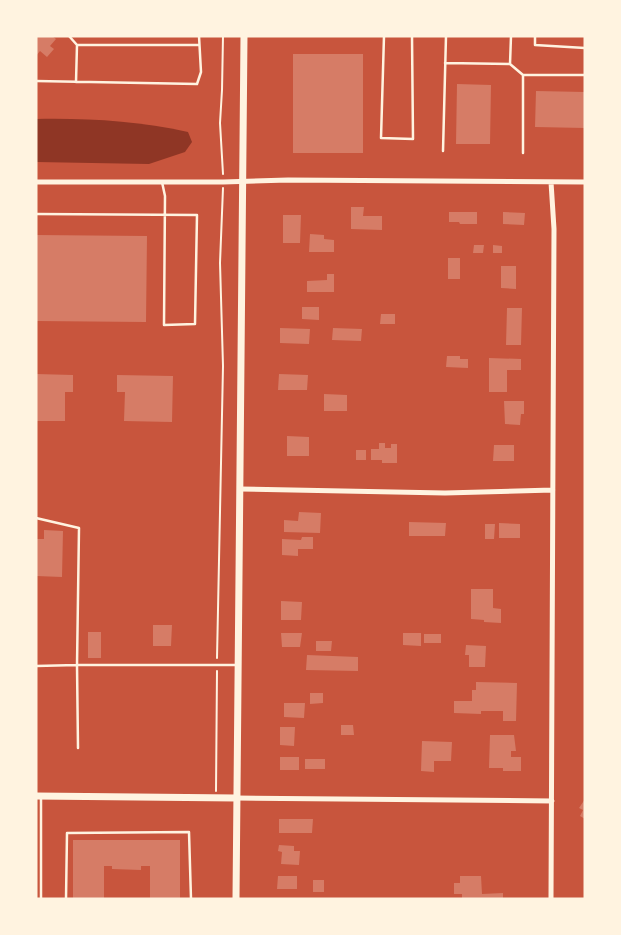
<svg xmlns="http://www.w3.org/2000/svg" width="621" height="935" font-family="'PT Sans',sans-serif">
<rect width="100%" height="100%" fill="#c8553d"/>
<path fill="#8f3625" d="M36,119C87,118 138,121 188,132L192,142L185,152L149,164L36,162Z"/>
<path fill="#d67c66" d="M36,36H52L56,39L50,46L54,49L47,57L40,51L36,56Z
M293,54H363V153H293Z
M457,84L491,85L490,144H456Z
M536,91L585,92V128L535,127Z
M351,207H364L363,216H382V230L351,229Z
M449,212H477V224H460L459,222H449Z
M503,212L525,213L524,225L503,224Z
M283,215H301L300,243H283Z
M310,234L324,235V239L334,240V252H309Z
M36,235L147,236L146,322L36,321Z
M474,245H484L483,253H473Z
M493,245L502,246V253H493Z
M448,258H460V279H448Z
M501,266H516V289L501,288Z
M327,274H334V292H307V281L327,280Z
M302,307H319V320L302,319Z
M507,308H522L521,345H506Z
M381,314H395V324H380Z
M280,328L310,329L309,344L280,343Z
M333,328L362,329L361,341L332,340Z
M447,356H460V359H468V368L446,367Z
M489,358L521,359V370H507V392H489Z
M36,374L73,375V392H65V421H36Z
M279,374L308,375L307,390H278Z
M117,375L173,376L172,422L124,421L125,392H117Z
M324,394L347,395V411H324Z
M504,401H524V414H521L520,425L505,424Z
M287,436L309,437V456H287Z
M379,443H385V448H391V444H397V463H382V460H371V449H379Z
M494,445H514V461H493Z
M356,450H366V460H356Z
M299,512L321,513L320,533L284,532V520L298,521Z
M409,522L446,523L445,536H409Z
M499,523L520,524V538H499Z
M485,524H495L494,539H485Z
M44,530L63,531L62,577L36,576V539H44Z
M302,537H313V549H298V556L282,555V539L301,540Z
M471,589H493V608L501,609V623L484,622V620L471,619Z
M281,601L302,602L301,620H281Z
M153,625H172L171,646H153Z
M88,632H101V658H88Z
M281,633H302L300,647H282Z
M403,633H421V646L403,645Z
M424,634H441V643H424Z
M316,641H332L331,651H316Z
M466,645L486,646L485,667H469V655H465Z
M307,655L358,657V671L306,670Z
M476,682L517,683L516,721H503V711H481V714L454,713V701H472V690H476Z
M310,693H323V703L310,704Z
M284,703H305L304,718L284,717Z
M341,725H353L354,735H341Z
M280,727H295L294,746L280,745Z
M490,735H514L516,751H511V757H521V771H503V768H489Z
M422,741L452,742L451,761H434V772L421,771Z
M280,757H299V770H280Z
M305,759H325V769H305Z
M585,799V819L580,816L583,810L579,808Z
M279,819H313L312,833H279Z
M73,840H180V899H150V866H141V870L112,869V866H104V899H73Z
M279,845L294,846V851H300L299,865L281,864L282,852L278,851Z
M278,876H297V889H277Z
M460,876H481L482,894L503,893V899H462V894H454V883H460Z
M313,880H324V892H313Z"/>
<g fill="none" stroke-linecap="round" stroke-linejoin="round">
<path stroke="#fff3e0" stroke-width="2" d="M223,36L222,90L220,123L223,174
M217,658L223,366L220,263L223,188
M216,791L217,671"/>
<path stroke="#fff3e0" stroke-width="2.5" d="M69,36L77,45
M384,36L381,138L413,139L412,36
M535,36V45L585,48
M445,63L510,64L511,36
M510,64L523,75V153
M523,75H585
M36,81L197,84L201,72L199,36
M76,82L77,45H199
M443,151L446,36
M36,214L197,215L195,324L164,325L165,196L162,182
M36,518L79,528L77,665H237
M36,666L77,665L78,748
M41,899V798
M66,899L67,833L189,832L191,899"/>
<path stroke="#fff3e0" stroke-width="5" d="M36,182H223L288,180L585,182
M240,489L445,493L553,490
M236,798L552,801
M551,899L554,229L551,182"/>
<path stroke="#fff3e0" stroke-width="7" d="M36,796L236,798
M236,899L244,36"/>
</g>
<rect width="621" height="935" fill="none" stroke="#fff3e0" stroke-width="75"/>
</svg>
